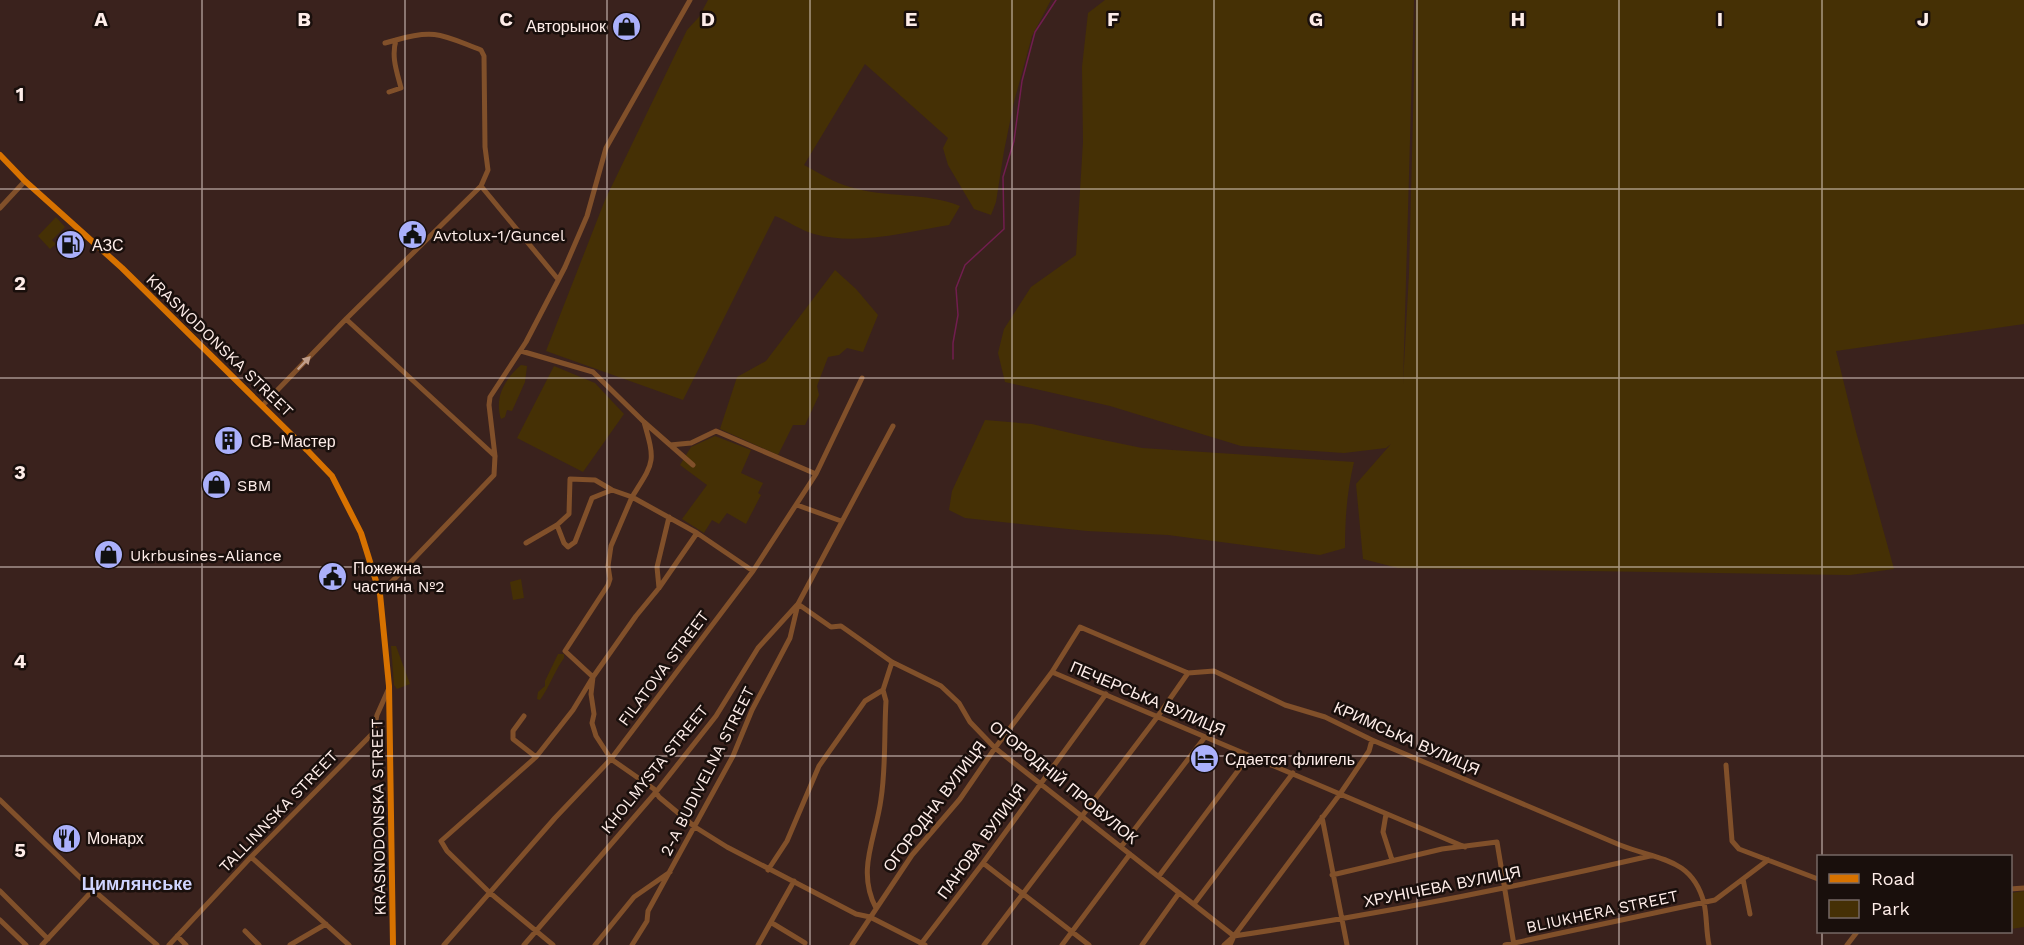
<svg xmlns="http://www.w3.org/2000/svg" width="2024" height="945" font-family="'Work Sans',sans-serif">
<rect width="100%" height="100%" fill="#3a221d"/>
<path fill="#453005" d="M708,0H1051L1032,36L1014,102L1004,151L996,202L991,215L974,209L948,165L943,148L948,138L865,64L804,165C819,173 835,183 850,187C886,198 925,192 960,206L949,225C906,232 857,246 814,234C800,230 788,221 775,216L683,400L546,351L605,200L687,30L699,17Z
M1105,0H1414L1403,384L1409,273L1416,0H2024V324L1836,351L1855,428L1894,569L1850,575L1398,568L1363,559L1356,484L1391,444L1386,448L1344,453L1241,446L1110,406L1005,382L998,353L1004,329L1031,287L1076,255L1083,142L1082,67L1088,13Z
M56,217L65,227L52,240L56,244L50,249L38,236Z
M835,270L856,289L878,315L863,352L847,348L839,355L828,357L817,386L819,395L805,425H793L778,455L720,429L737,377L766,361Z
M521,365L527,366L525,382L512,411L507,410L505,417L501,419C494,397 505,379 521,365Z
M554,366L595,383L624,414L583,472L517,438Z
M985,420L1032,424L1079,435L1142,448L1354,462C1347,491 1345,518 1345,548L1320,555L1168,535L1087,531L965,518L949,510L952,491Z
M715,436L751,450L741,473L763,483L758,493L761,495L746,524L727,513L719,524L712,520L704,533L682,519L707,485L680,465L691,447Z
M521,579L524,598L513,600L510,582Z
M391,646H396L410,684L397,689L394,685Z
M558,654H564V658C554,672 550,686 540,700L537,699L538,692L545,686V681Z
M2024,891V927L2011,929V893Z"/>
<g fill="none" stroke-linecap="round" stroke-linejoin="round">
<path stroke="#711e4f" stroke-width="1.5" d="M953,359V343L958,315L956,288L965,265L1004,229L1003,177L1014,141L1022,81L1035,32L1056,0"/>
<path stroke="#81502a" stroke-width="5" d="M385,43L396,40
M481,186L557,278
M0,208L25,181
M346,319L495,456
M521,351L593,372L644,422L693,465
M263,405L346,319L481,186L488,170L485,147L484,56L481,50C444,36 436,28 396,40C391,57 397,72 401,88L389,92
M670,445L691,443L716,431L816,474
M797,505L841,521
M557,525L564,543L568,547L575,542L592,498L612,490
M526,543L557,525L569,514L570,479L595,480L612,490L632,497C654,462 656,463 644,422
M753,571L697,533L632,497L611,546L608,566L610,579L608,585L565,651L593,677L591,694L594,714L592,723L596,736L611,759L654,789L659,797L695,827L727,847L856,914L870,917L925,945
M659,588L657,567L669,517
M380,594L494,475L495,456L489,405L490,397L526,342L565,267L587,216L606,148L690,0
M798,604L831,627L841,626L892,662L941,686L959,703L970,722L995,748L1234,936L1230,945
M1052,672L1465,847
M524,716L513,731V739L536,757
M1726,765L1732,841L1739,849L1818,879
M0,800L93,890L157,945
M1386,814L1383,832L1392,860
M1322,817L1347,945
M1121,847L1205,737
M251,857L349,945
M983,863L1089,945
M768,870L787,841L819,766L865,701L883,690
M1332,875L1442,849L1497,842L1514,945
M1159,876L1249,756
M1743,879L1750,914
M2010,889L2024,888
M0,891L48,939
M1194,904L1293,773
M876,908C856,870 876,838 881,799C886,767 884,733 886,701L883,690L892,662
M0,920L26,945
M772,923L805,943
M245,931L259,945
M177,936L186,945
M1234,936C1374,915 1512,888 1650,856
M921,944L983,863L1106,694
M42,945L93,890
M169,945L251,857L373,733L377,715L389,688
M290,945L326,924
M444,945L555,818L611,759L753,571L816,474L862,378
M524,945L656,792L716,716L758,648L797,605
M553,945L489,892L447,851L441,841L536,757L573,710L593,677L636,616L659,588L697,533
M595,945L634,897L670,872
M632,945L647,921L648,911L733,756L752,710L790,638L798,604L893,426
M758,945L794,881
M852,945L912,855L960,799L995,748L1052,672L1080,627L1188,673L1214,671L1285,705L1325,717L1372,740L1620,845C1657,860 1692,857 1704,903C1707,916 1706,931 1709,945
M984,945L1158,716L1188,673
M1062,945L1130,854
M1142,945L1179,893
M1224,945L1234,936L1340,794L1369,751L1372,740
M1505,945L1715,900L1768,860
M1847,945L1857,932"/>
<path stroke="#d77200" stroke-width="6" d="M0,155L25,181L122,268L307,450L332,476L361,533L380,594L389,686L393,945"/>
</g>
<defs><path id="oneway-solid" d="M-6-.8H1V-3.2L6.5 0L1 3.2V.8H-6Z" transform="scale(1.5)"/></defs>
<use fill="#c09e8a" href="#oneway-solid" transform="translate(304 363) rotate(-46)"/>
<path fill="none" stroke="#feede9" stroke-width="1.5" stroke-opacity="0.55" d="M202,0V945M405,0V945M607,0V945M810,0V945M1012,0V945M1214,0V945M1417,0V945M1619,0V945M1822,0V856M0,189H2024M0,378H2024M0,567H2024M0,756H2024M1822,932V945"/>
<defs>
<symbol id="shop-disc" viewBox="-11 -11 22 22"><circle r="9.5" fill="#aab0fb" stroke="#190f0c"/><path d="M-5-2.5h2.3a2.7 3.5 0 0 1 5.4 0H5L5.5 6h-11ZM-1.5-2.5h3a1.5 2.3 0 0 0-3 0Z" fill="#111"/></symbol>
<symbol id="civic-disc" viewBox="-11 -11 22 22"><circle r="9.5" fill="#aab0fb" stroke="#190f0c"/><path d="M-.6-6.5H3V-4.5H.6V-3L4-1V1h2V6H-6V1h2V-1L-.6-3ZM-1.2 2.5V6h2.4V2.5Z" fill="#111"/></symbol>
<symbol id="fuel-disc" viewBox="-11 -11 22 22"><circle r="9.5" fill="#aab0fb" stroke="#190f0c"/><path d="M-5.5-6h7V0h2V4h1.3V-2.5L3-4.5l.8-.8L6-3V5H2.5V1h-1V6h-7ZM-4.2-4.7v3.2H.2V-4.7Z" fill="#111"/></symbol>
<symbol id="building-disc" viewBox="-11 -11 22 22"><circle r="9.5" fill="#aab0fb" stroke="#190f0c"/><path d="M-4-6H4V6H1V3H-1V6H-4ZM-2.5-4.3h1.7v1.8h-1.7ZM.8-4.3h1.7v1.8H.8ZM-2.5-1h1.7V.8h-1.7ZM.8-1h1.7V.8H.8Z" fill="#111"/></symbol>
<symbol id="hotel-disc" viewBox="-11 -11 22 22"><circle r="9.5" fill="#aab0fb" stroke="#190f0c"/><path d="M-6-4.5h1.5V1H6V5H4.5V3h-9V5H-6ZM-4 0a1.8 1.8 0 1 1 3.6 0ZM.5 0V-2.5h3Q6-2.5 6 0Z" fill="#111"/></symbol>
<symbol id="restaurant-disc" viewBox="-11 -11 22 22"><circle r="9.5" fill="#aab0fb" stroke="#190f0c"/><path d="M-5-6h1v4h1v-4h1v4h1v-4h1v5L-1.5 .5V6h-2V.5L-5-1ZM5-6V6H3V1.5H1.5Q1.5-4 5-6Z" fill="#111"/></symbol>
</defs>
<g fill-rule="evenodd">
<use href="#shop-disc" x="610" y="10" width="33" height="33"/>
<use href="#civic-disc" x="396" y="218" width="33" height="33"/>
<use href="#fuel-disc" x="54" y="228" width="33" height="33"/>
<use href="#building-disc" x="212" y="424" width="33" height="33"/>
<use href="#shop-disc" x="200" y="468" width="33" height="33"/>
<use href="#shop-disc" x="92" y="538" width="33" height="33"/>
<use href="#civic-disc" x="316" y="560" width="33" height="33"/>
<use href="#hotel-disc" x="1188" y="742" width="33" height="33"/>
<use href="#restaurant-disc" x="50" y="822" width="33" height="33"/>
</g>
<g text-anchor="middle" stroke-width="5" stroke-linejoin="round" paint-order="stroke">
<g font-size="16" fill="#feede9" stroke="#190f0c" text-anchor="start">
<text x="606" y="32" text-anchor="end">Авторынок</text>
<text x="433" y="241">Avtolux-1/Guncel</text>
<text x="92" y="251">АЗС</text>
<text x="250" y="447">СВ-Мастер</text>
<text x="237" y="491">SBM</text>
<text x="130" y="561">Ukrbusines-Aliance</text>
<text x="353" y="574">Пожежна<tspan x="353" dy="18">частина №2</tspan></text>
<text x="1225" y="765">Сдается флигель</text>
<text x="87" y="844">Монарх</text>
</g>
<g font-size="16" fill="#feede9" stroke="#190f0c">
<text transform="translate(220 345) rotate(44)" y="6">KRASNODONSKA STREET</text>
<text transform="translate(663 668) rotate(-53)" y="6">FILATOVA STREET</text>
<text transform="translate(1148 698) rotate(23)" y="6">ПЕЧЕРСЬКА ВУЛИЦЯ</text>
<text transform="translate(1407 738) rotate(24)" y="6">КРИМСЬКА ВУЛИЦЯ</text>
<text transform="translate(654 769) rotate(-51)" y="6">KHOLMYSTA STREET</text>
<text transform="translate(707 771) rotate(-63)" y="6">2-A BUDIVELNA STREET</text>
<text transform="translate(1064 782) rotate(39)" y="6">ОГОРОДНІЙ ПРОВУЛОК</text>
<text transform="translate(934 806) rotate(-53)" y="6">ОГОРОДНА ВУЛИЦЯ</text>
<text transform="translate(278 811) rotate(-46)" y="6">TALLINNSKA STREET</text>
<text transform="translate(378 817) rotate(-91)" y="6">KRASNODONSKA STREET</text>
<text transform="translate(981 841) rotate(-54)" y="6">ПАНОВА ВУЛИЦЯ</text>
<text transform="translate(1442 886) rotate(-11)" y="6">ХРУНІЧЕВА ВУЛИЦЯ</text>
<text transform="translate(1602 911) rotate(-12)" y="6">BLIUKHERA STREET</text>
</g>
<g font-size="18" font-weight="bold" fill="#cfd4ff" stroke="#190f0c">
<text x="137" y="890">Цимлянське</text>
</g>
</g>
<g font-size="20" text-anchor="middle" font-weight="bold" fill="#feede9" stroke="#190f0c" stroke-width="5" stroke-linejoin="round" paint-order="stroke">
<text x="101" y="26">A</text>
<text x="304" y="26">B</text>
<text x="506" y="26">C</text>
<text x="708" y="26">D</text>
<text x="911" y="26">E</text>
<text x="1113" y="26">F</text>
<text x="1316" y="26">G</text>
<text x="1518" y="26">H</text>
<text x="1720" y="26">I</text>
<text x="1923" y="26">J</text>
<text x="20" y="101">1</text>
<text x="20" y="290">2</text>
<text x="20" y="479">3</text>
<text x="20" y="668">4</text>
<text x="20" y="857">5</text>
</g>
<rect x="1817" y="855" width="195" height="78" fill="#190f0c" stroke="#756864" stroke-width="1.5"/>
<rect x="1829" y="874" width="30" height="9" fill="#d77200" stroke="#756864" stroke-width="1.5"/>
<text x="1871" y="885" font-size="18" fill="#feede9">Road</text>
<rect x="1829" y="900" width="30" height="18" fill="#453005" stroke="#756864" stroke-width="1.5"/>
<text x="1871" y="915" font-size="18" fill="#feede9">Park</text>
</svg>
